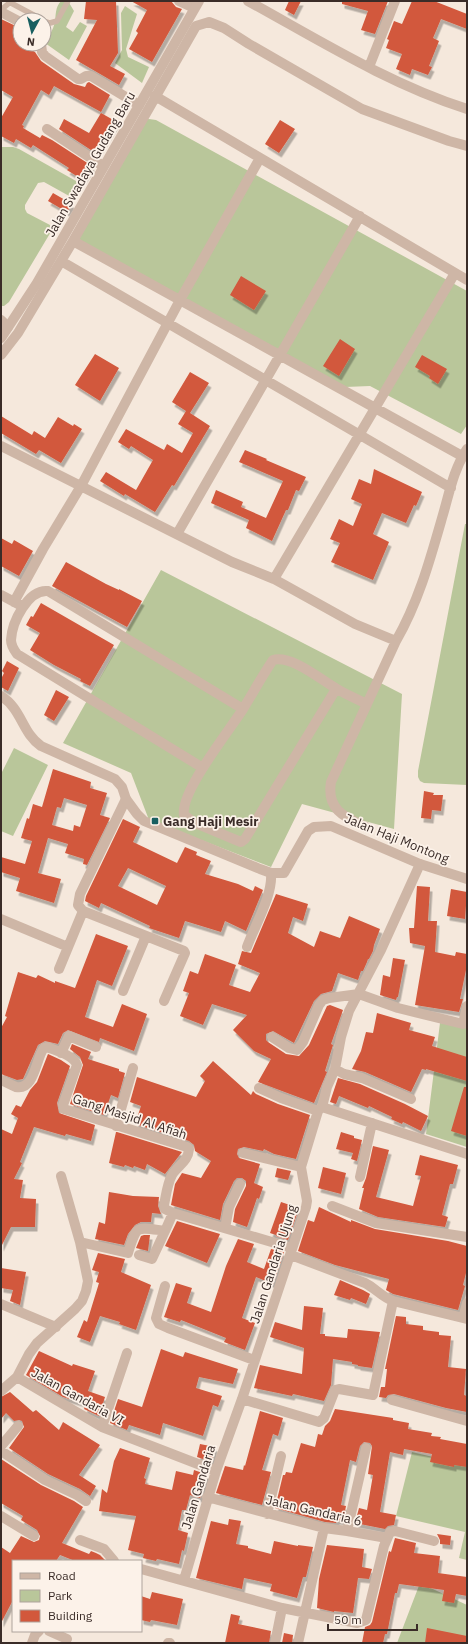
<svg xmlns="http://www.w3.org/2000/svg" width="468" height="1644" font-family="'IBM Plex Sans',sans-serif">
<defs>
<filter id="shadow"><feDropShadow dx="2.5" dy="4.5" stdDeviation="0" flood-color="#0004"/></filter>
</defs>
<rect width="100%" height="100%" fill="#f5e8dc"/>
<path fill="#b9c69a" d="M61,1H68L74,11L66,27L73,32L80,22L87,26L69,60L45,43C49,36 53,30 55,22C56,14 55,8 61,1Z
M125,6L137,14L126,49L128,57L149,67L142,83L115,63L122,50L121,13Z
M149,119L156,120L467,291V425L461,434L370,386L345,387L81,241L79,238L144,120Z
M1,147H13L19,149L76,181L79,187L74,195L71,197L44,182L38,183L25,205V209L27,213L50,225L52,230L9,302L4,306H1Z
M465,524H467V785L424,783L420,781L418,777V771Z
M161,570L402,694L394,829L302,804L271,867L149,820L131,773L63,743Z
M14,748L48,765L13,836L1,831V774Z
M440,1023L467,1027V1147L426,1134Z
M412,1452L467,1465V1560L459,1558L465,1532L396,1516Z
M420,1583L467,1605V1643H397Z"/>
<path fill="#d2583c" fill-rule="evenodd" filter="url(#shadow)" d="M86,1H116L118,53L110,66L125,74L119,85L76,60L97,20L84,19Z
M131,1H171L176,7L182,9L152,62L129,49L138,33L136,31L147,10Z
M289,1H301L294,15L285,10Z
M342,1H388L375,34L361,30L368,11L342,4Z
M412,1H434L467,14V29L441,19L433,38L439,41L429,66L432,67L428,75L412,69L410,75L396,69L402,54L386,48L389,40L387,39L394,21L402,24Z
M1,19L20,28V44L35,52L41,61L74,84L85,87L87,83L89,82L110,95L101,112L54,86L49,95L41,90L22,125L24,126L23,128L40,138L42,135L52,140L92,166L83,180L67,170L69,168L33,145L31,148L16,139L14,143L1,136V118L13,97L1,90Z
M101,113L117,122L97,154L59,129L64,119L89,133Z
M280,120L295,129L279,153L265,144Z
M53,193L72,204L67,212L48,201Z
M241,276L266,291L254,310L230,295Z
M340,339L355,349L339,376L323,366Z
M95,354L119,368L100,401L75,385Z
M422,355L447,369L438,384L429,378L430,376L415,367Z
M190,372L209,383L190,413L210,426L174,486L172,485L155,512L125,494L124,496L100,481L106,472L136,490L153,460L131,446L129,449L118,442L126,429L164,450L167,444L182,453L193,433L178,424L186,411L172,402Z
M1,416L32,435L34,431L45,438L58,417L73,426L74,424L82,429L61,463L39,450L36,454L1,433Z
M245,450L267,459L266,460L306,477L299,491L296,490L288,510H286L272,541L246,528L249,520L211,503L216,490L243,502L241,507L266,518L283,481L239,462Z
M374,469L422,492L416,506L414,505L406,523L382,513L373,534L389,542L373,580L331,562L340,543L330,539L339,519L353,526L362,504L351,499L359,479L371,484Z
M1,538L12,544L14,540L33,551L19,576L1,566Z
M66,562L106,584L119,590V589L142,601L127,627L52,586Z
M41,603L114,645L90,686L80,681L81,679L54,665L30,650L40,633L26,625L31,616L33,617Z
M7,661L19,668L8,691L1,687V679L4,673L2,671Z
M56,690L69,697L54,721L44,715Z
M53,769L91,782L90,788L107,793L100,815L110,818L87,865L83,864L84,859L65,853L68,844L48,838L38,873L61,879L54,903L16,891L20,878L1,872V857L25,864L32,841L21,838L27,818L29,819L33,804L42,807ZM64,798L87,805L80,827L74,825L73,831L52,825L57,807L61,808Z
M424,791L434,793L433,795H443L441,811L432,810L431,819L421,818Z
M123,819L140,827L133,842L177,863L185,847L197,852L196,855L211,861L205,874L238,884L253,891L255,886L263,890L246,931L225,921L221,932L185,921L179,938L149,928L150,926L101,903L99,908L85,901L86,896ZM128,868L166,886L157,905L118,886Z
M417,886L430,887L428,921H437L435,952L455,956L456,952L467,954V965L460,999H463L459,1012L415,1005L425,946L410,943L409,928H414Z
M451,889L467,892L465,919L447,916Z
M276,894L308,904L303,921L293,917L288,933L314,947L320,931L340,938L349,916L380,929L374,945L373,951L369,959H368L367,962L363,971H361L358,980L338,973L332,991L321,994L314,1001L294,1043L273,1031L266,1034V1040L268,1042L286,1054L299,1056L309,1045L327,1006L330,1005L343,1010L331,1044L333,1045L325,1071L327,1072L314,1103L258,1082L271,1059L254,1051L233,1030L247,1015L212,1004L203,1025L180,1016L189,993L183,991L190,971L198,974L205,954L236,965L229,985L250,992L260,973L238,964L242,951L251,953Z
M96,934L128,946L112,986L97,980L85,1017L113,1027L122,1004L147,1014L134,1051L100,1038L99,1042L68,1030L63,1033L58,1044L45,1041L38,1045L23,1079L17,1080L1,1074V1028L7,1017L5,1016L18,972L36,978L38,975L55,983V981L75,988Z
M393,958L405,960L398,997H397L396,1000L380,995L383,975L390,977Z
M377,1013L411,1023L409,1030L435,1037L432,1046L467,1057V1081L426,1069V1070L422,1069L411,1092L365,1072L352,1069L361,1051L366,1032L373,1033Z
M72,1044L91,1052L88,1059L119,1069V1071L125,1073L118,1098L111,1095L104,1115L70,1104L83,1065L80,1057L70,1049Z
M48,1054L61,1060L70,1066L57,1103L59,1113L95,1125L91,1141L66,1134L65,1136L34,1127L20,1162L22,1163L14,1179L23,1180L20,1198L36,1199L35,1227H11L1,1247V1129L12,1134L18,1118L11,1114L16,1105L21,1107L30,1090L37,1082Z
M213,1061L251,1095L253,1091L256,1094L278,1104L310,1115L296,1159L274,1154L264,1149L263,1151L244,1147L238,1149L237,1154L239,1158L260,1164L254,1183L263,1187L259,1199L257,1198L247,1227L233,1222L235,1209L246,1186V1181L242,1178H237L234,1181L223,1204L220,1220L171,1205L175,1184L182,1173L201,1178L211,1161L195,1151L194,1145L189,1141L135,1124L141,1106L130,1102L137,1077L196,1097L205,1081L200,1076Z
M338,1078L360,1084L405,1104L428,1116L421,1131L403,1122L402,1124L391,1119L392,1117L369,1106L368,1108L339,1096L336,1104L330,1102Z
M464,1087H467V1136L451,1131Z
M116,1132H117L182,1152L165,1174L147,1164L145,1170L134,1166L133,1168L125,1165L124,1167L109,1163Z
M341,1132L354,1136V1138L362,1140L357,1161L351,1159L353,1153L336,1149Z
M373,1146L389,1150L376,1197L413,1206L421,1176L415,1175L420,1155L458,1165L453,1184H450L442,1215L448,1217L445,1227L378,1217L359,1209L364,1188H362L366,1178Z
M323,1167L346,1173L341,1194L318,1188Z
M277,1168L291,1171L288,1180L275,1177Z
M109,1192L133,1196L159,1197L158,1206L161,1214L152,1213L151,1222H141L135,1225L128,1234L124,1245L95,1239L99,1222L105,1224Z
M281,1202L299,1208L288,1240L276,1236V1235L270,1233Z
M319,1207L351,1222V1220L375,1229L448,1241L467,1246V1269L463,1285L465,1286L458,1310L393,1294L386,1290L389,1279L335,1265L298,1251L308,1220L314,1222Z
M177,1221L220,1234L207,1263L165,1246Z
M144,1235H150L148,1251L136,1248L141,1236Z
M238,1239L254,1244L247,1262L264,1269L271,1249L284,1252L273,1284L256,1277L242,1318L255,1323L245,1350L224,1342L226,1338L181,1320L180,1322L164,1317L176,1283L192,1288L187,1303L211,1312L226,1266Z
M98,1253L125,1259L121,1272L151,1285L136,1330L119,1324L120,1322L100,1316L90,1342L77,1337L84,1320L87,1322L99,1283L96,1282L99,1272L92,1270Z
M1,1268L26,1272L20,1305L10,1301L13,1290L1,1288Z
M340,1280L363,1290L370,1294L366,1304L351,1298L350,1300L334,1295Z
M304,1306L323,1308L320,1334H325V1336L347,1338L348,1329L380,1332L372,1368L358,1366V1365L352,1364V1362L333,1359L331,1385L324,1401L293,1394L292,1396L254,1388L260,1365L302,1374L304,1348L270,1337L275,1322L302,1330Z
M396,1316L406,1317V1324L423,1326V1330L439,1332V1335L451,1336L448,1367L466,1369L464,1395L467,1396V1412L446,1408L394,1394L388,1395L386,1398L379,1397L381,1387H385L387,1369H385Z
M161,1349L183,1357L185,1352L238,1369L233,1384L199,1377L196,1388L222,1396L218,1407L213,1405L203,1436L163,1423L160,1435L129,1425L127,1430L110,1423L118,1399L142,1407Z
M39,1351L72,1366L73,1364L95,1371L88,1391L105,1397L99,1416L84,1409L86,1404L63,1397L26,1375Z
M10,1392L33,1412L36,1410L59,1430L63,1422L100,1445L79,1475L96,1486L90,1496L80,1489L48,1474L9,1448L24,1427L22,1421L19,1420L14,1421L6,1413L1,1419V1397Z
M335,1409L393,1418V1420L409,1423L408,1429L432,1433L431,1436L441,1437L440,1439L467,1444V1467L454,1465V1467L430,1462L432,1454L404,1449L403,1455L390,1452L380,1512L396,1515L394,1525L388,1526L385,1529L355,1523L359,1508L367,1510L373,1475L368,1474L372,1446L370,1443L364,1442L360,1446L356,1462L350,1460L341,1505L346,1506L343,1521L337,1520L336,1523L325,1522L275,1508L283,1475H285L286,1472L292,1473L301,1443L315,1447L318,1434L322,1435L325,1426L330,1421Z
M260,1411L283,1418L278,1436L273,1434L262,1470L271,1472L262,1505L216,1493L225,1466L243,1470L244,1465L245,1466Z
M200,1444L215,1447L212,1462L197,1457Z
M120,1448L150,1458L144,1478L146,1479L145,1484L172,1490L176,1471L193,1475L194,1470L208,1475L200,1498L190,1495L186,1510H182L178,1530L188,1533L184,1551L182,1550L179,1564L157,1559L156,1561L143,1558L144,1554L128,1550L136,1516L99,1511L102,1489L107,1493L114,1461Z
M1,1459L41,1485L74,1501L83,1507L62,1543L89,1554L91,1551L96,1553L100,1555L106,1561H75L60,1555L56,1561H13V1600L1,1623V1547L10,1553L21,1536L34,1542L39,1540L40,1536L37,1530L21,1520L23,1516L1,1503Z
M229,1519L241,1521L236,1544L248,1546V1548L271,1554L274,1541L298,1546V1545L313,1547L306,1577H303L297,1598L270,1591L272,1584L244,1578L242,1589L196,1578L211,1521L228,1525Z
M437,1534L451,1536L450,1545L440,1544V1540Z
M395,1538L416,1543L414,1553L440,1556L438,1573L467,1577V1596L456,1594L454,1603L442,1601L444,1590L399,1584L397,1593H395L387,1634H385L383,1643H362L365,1627L370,1625L372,1622L389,1551L391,1552Z
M327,1545L364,1549L362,1567L372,1569L369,1579L358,1578L353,1613L334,1611V1612L317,1608L319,1579Z
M152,1592L183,1599L177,1625L151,1620L150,1622L141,1620V1596L150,1599Z
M231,1614L240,1616L238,1624L271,1631L269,1643H225Z
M427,1628L467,1636V1643H425Z
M284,1633L293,1635L292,1643H282Z"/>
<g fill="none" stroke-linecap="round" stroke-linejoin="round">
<path stroke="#ceb6a6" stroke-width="5.5" d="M1,10L8,4L11,3L43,20
M44,21L50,23L57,21L68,1"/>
<path stroke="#ceb6a6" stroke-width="10" d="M179,1L194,8
M248,1C319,40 389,84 467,109
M1,12L20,22
M41,44L42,52L45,56L78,79H81L86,76H91L139,105
M369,67L395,1
M155,96L467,280
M47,129L103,166
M73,241L462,456
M61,261L451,488
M1,320L8,327
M1,355L18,333L73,241L196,26L209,22L224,28L249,44L362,109L449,141L467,146
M1,446L232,562L274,579L355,624L396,641
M177,534L360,216
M274,579L455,273
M1,595L20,605
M14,602L43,549L81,486L180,300L260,158
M336,689L245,839L241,842L236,840L195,823L184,815C180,792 229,731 243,709C253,693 262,676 273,660C292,655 321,680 337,689C347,695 357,699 367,704
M203,768L17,654C14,650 11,645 11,640C12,622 28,589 48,591L243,709
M126,799L80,894L78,905L83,911L184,951L185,953L164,1001
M368,828C347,818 326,811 331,782L396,641C418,603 430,560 442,518C449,495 453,470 467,449
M1,919L68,947
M247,947C255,925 273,895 271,873
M59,969L83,911
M123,991L146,936
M272,1037L289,1048L297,1050L303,1042L319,1005L323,1000L329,998L359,994L398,1008L463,1024L467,1006
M61,1053L69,1036L96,1047
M335,1069L341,1037L349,1011L381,950L420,864
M1,1080C6,1082 11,1085 16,1087C35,1091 36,1057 44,1048L47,1047C57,1051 73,1055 77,1065L63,1105L64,1109L187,1147L189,1149C188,1162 178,1165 172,1175C167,1184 166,1196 164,1205L165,1209L173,1213L292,1248
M259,1088L281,1098L318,1111
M322,1107L467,1154
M116,1126L133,1068
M243,1153L301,1167
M360,1177L372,1123
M332,1206L376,1223L467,1237
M225,1228L229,1207L240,1184
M80,1242L128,1253C137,1224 136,1227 165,1231L173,1213
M139,1255L152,1259L165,1231
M291,1255L365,1283C375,1288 382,1297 393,1301L467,1319
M165,1286L156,1318L159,1324L168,1328L254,1360
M1,1304L56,1327
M463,1318L467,1303
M17,1377L102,1427L216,1471
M1,1391L17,1377L29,1354L37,1343L75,1309L82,1301L86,1291L88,1281L80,1242L61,1176
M242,1399L319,1422L324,1418L335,1390L339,1389L373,1395L393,1301
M392,1400L467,1421
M102,1427L127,1353
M1,1446L18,1426
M1,1451L45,1480L77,1495L86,1501
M207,1497L324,1528L347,1531L387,1538
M267,1514L281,1456
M1,1516L34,1536
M347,1531L366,1448
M80,1540L104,1549L114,1561
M141,1569L282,1608L357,1623L366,1620L384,1546L390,1532L395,1531L434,1541
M184,1580L216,1471L242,1399L306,1207L307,1201L301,1167L318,1111L322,1107L327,1087L335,1069L344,1074L362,1078L411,1099
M49,1631L67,1639
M32,1643L35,1635L39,1631
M168,1643H170
M275,1643L282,1608
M298,1643L324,1528"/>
<path stroke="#ceb6a6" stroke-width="10" d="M1,338L37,283L199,1
M1,696C22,709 22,733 41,746L115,779L122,787L126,799L137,814L144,821L260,869L271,873H284L308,831L314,827L331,826L420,864L467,879"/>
</g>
<rect fill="#185f60" stroke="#fcf2e9" stroke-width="1.5" x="151" y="817" width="8" height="8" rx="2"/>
<g text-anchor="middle" stroke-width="3.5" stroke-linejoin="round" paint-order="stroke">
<g font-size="13" fill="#3a2c28" stroke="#fcf2e9">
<text transform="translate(90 164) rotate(-60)" y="5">Jalan Swadaya Gudang Baru</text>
<text transform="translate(397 838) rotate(22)" y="5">Jalan Haji Montong</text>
<text transform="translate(130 1116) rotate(18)" y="5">Gang Masjid Al Afiah</text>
<text transform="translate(273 1264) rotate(-72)" y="5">Jalan Gandaria Ujung</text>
<text transform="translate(78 1396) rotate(29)" y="5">Jalan Gandaria VI</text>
<text transform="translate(198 1487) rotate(-73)" y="5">Jalan Gandaria</text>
<text transform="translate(314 1510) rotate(13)" y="5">Jalan Gandaria 6</text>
</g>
<g font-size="13" font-weight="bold" fill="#3a2c28" stroke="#fcf2e9" text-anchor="start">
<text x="163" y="826">Gang Haji Mesir</text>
</g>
</g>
<rect width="468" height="1644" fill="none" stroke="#3a2c28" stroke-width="4"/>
<rect x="12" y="1560" width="130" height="72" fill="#fcf2e9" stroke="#aea39c"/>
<rect x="20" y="1573" width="20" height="6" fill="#ceb6a6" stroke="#aea39c"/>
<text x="48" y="1580" font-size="12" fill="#3a2c28">Road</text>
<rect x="20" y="1590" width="20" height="12" fill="#b9c69a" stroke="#aea39c"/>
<text x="48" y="1600" font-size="12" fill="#3a2c28">Park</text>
<rect x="20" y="1610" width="20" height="12" fill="#d2583c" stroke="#aea39c"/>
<text x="48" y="1620" font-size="12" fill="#3a2c28">Building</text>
<g transform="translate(32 32) rotate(187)"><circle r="19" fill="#fcf2e9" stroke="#aea39c"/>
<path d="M0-3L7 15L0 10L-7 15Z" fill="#185f60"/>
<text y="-6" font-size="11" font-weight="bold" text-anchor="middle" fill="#3a2c28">N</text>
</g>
<path d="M328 1624v6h89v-6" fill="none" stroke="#3a2c28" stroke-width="2"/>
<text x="334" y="1624" font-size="12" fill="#3a2c28" stroke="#fcf2e9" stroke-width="3" paint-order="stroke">50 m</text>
</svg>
